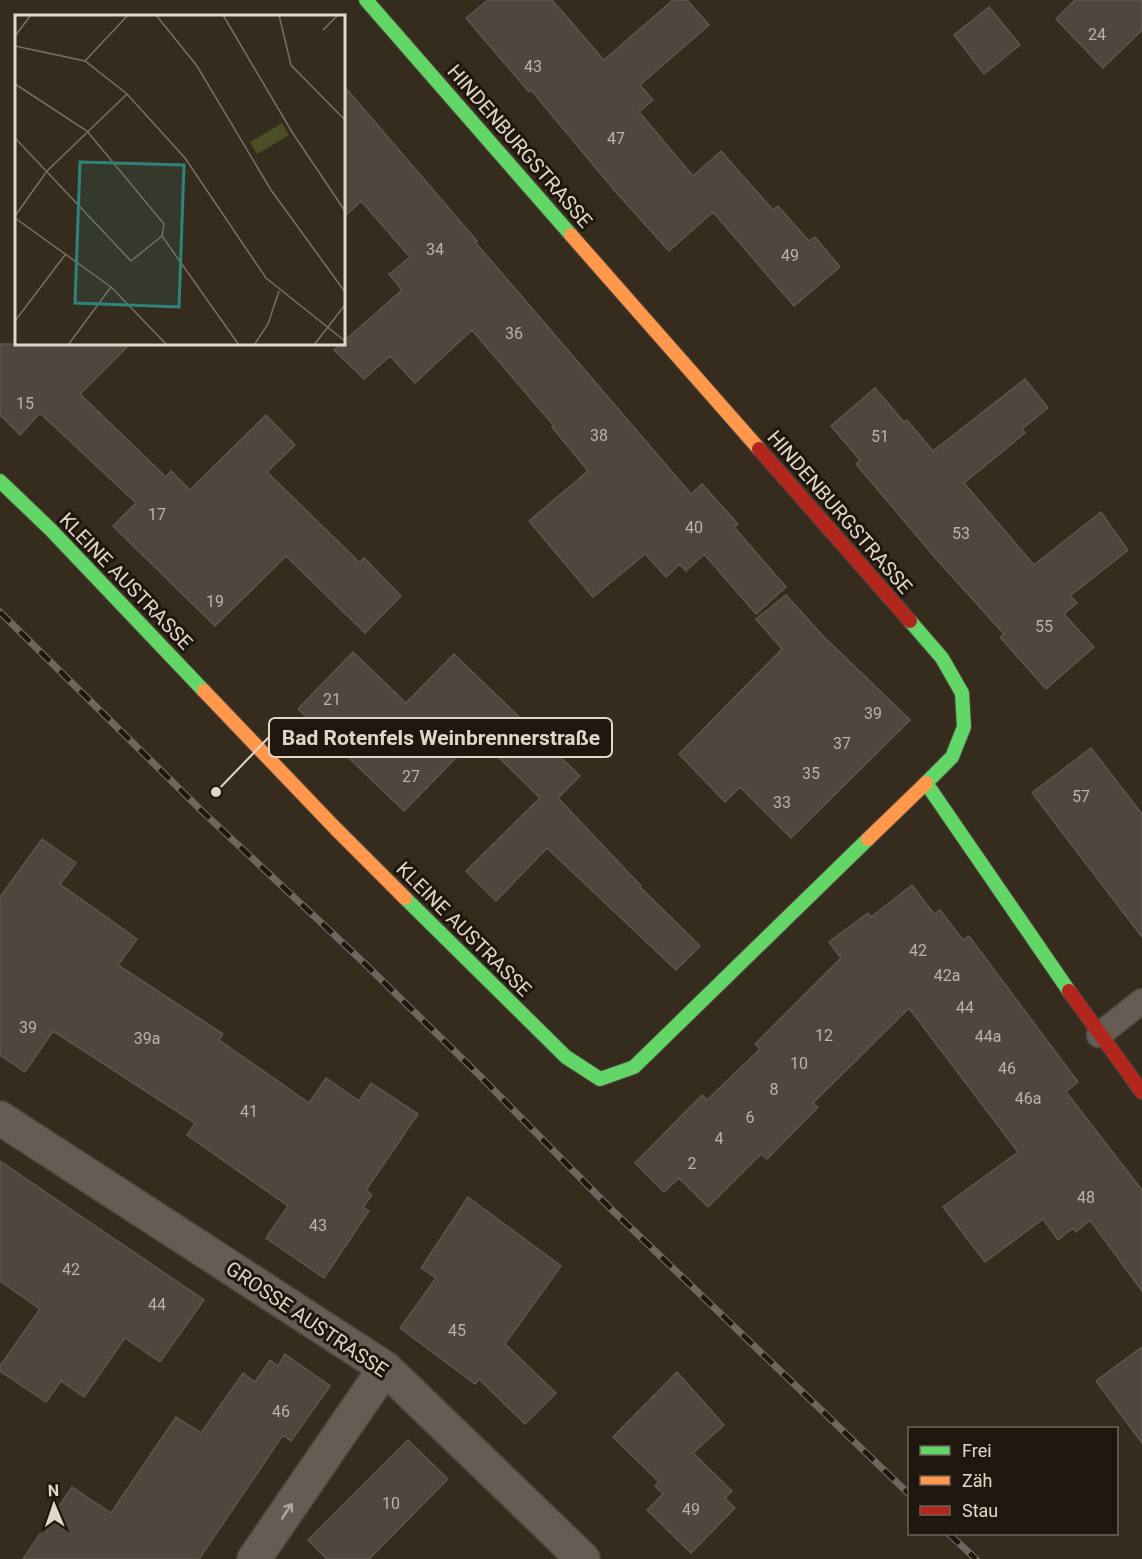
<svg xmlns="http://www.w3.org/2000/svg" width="1142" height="1559" font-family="Roboto,sans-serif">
<rect width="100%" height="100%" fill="#352c1e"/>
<path fill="#50463d" stroke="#5f554c" stroke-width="1.5" d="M488,0H552L604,60L673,0H687L709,25L640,85L653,100L639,112L693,176L721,151L773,210L778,206L809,241L815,237L840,267L794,306L713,212L669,251L615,191L531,90L529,92L466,18Z
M1075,0H1142V30L1103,68L1056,19Z
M989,7L1020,45L984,74L954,35Z
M344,86L477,241L475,242L691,494L702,484L738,524L734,527L786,587L756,614L704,554L686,571L680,564L666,577L645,554L593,597L529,521L588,471L552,427L554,426L472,330L415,383L390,356L364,379L334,350L402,290L389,274L410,257L361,201L344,217Z
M0,344H130L80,394L166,477L171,471L190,490L266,415L295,445L267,472L360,563L364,558L401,596L365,633L286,556L215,626L113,526L136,503L40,413L20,435L0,415Z
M1025,379L1048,408L1022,429L1025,433L964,483L1034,565L1101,512L1128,550L1070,596L1077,603L1064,614L1094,647L1046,689L1000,637L1004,634L938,561L856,464L860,460L831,426L875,388L904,422L907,420L933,451Z
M786,595L822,635L910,720L791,838L740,787L725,802L679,754L782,649L756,619Z
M353,652L406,703L454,654L580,776L558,798L641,886L640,887L700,946L676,970L547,848L496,901L466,871L540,798L477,736L404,811L298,709Z
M1091,748L1142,814V937L1032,793Z
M42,839L76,863L60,884L137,939L118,965L223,1034L219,1040L309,1103L326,1078L359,1101L371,1083L418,1114L366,1190L372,1195L363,1207L369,1211L324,1278L266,1238L288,1206L187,1135L195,1123L53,1031L25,1072L0,1055V897Z
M912,885L934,914L940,910L963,940L969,936L1078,1082L1066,1092L1142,1190V1291L1090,1220L1076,1232L1073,1228L1058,1240L1043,1219L985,1262L943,1207L1018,1152L909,1008L813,1103L818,1107L767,1159L761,1154L708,1207L679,1178L664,1192L635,1163L702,1095L707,1100L760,1049L755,1044L841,958L829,942L868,913L871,917Z
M0,1161L204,1300L160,1362L125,1338L84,1397L61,1381L46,1402L0,1371V1366L40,1309L0,1281Z
M468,1197L561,1266L505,1344L556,1393L525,1424L479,1379L475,1384L400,1328L436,1278L421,1268Z
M1142,1347V1443L1096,1381Z
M285,1354L330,1386L291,1441L283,1435L199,1559H23L72,1487L111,1513L176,1417L201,1433L243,1373L255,1382L270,1360L278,1366Z
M677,1372L724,1425L693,1453L732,1491L725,1498L735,1508L691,1553L647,1510L663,1494L655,1486L659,1482L613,1437Z
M408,1440L448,1479L369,1559H327L308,1540Z"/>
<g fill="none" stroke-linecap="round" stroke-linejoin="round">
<defs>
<path id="lane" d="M1099,1035L1142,1001"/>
<path id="street" d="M0,1118L385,1368L583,1559
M254,1559L385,1368"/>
<path id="fast" d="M366,0L571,235
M0,481L51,530L204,691
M910,621L942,658L962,693L964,727L952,757L926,783L1069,991
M405,898L566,1057L600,1079L634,1067L868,839"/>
<path id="slow" d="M571,235L759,449
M204,691L336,829L405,898
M868,839L926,783"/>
<path id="jam" d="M759,449L910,621
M1069,991L1142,1092"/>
</defs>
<use href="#lane" stroke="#4f463c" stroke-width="27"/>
<use href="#street" stroke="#4f463c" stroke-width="36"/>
<use href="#fast" stroke="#4f463c" stroke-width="16"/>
<use href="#slow" stroke="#4f463c" stroke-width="16"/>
<use href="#jam" stroke="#4f463c" stroke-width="16"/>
<use href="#lane" stroke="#655d54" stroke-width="24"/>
<use href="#street" stroke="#655d54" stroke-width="33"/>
<use href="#fast" stroke="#63d668" stroke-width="14"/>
<use href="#slow" stroke="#ff974d" stroke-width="14"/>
<use href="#jam" stroke="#b3261e" stroke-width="14"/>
<defs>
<path id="rail" d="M0,612L205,814L360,959L478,1074L609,1207L910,1495
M949,1534L976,1559"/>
</defs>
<use href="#rail" stroke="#6d675d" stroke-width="7"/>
<use href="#rail" stroke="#1f170d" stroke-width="4.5" stroke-dasharray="14" stroke-linecap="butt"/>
</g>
<defs><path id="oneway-shaft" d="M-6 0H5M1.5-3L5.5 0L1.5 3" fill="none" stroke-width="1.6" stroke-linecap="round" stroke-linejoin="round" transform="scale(1.5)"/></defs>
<use stroke="#afa69a" href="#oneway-shaft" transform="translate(287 1511) rotate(-56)"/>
<g text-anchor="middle" stroke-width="6" stroke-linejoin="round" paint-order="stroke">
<g font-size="16" fill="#bdb2a5">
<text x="1097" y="40">24</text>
<text x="533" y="72">43</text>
<text x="616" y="144">47</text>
<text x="435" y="255">34</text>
<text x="790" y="261">49</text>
<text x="514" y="339">36</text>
<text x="25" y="409">15</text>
<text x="599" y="441">38</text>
<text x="880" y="442">51</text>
<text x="157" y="520">17</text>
<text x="694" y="533">40</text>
<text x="961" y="539">53</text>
<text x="215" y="607">19</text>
<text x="1044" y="632">55</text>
<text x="332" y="705">21</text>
<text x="873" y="719">39</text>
<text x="842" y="749">37</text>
<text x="811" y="779">35</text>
<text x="411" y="782">27</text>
<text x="1081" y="802">57</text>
<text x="782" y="808">33</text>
<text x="918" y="956">42</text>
<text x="947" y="981">42a</text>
<text x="965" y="1013">44</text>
<text x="28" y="1033">39</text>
<text x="824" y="1041">12</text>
<text x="988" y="1042">44a</text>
<text x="147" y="1044">39a</text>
<text x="799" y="1069">10</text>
<text x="1007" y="1074">46</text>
<text x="774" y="1095">8</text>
<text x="1028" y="1104">46a</text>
<text x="249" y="1117">41</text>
<text x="750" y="1123">6</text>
<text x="719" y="1144">4</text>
<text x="692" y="1169">2</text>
<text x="1086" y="1203">48</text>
<text x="318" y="1231">43</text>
<text x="71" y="1275">42</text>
<text x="157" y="1310">44</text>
<text x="457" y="1336">45</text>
<text x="281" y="1417">46</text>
<text x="391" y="1509">10</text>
<text x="691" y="1515">49</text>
</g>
<g font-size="20" fill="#e1d6c8" stroke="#1f170d">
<text transform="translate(520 146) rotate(49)" y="7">HINDENBURGSTRASSE</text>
<text transform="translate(840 512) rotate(49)" y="7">HINDENBURGSTRASSE</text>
<text transform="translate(126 581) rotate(46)" y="7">KLEINE AUSTRASSE</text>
<text transform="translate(464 929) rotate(45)" y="7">KLEINE AUSTRASSE</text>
<text transform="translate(307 1319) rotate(34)" y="7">GROSSE AUSTRASSE</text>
</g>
</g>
<g transform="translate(15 15)">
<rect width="330" height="330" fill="#352c1e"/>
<path d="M267,108L274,120L242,139L235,127Z" fill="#4b5024"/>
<path fill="none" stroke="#7a7062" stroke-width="1.5" d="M141,0L182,51L256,175L330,277M208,0L277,117L330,196M264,0L276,50L330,105M308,15L323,0M0,21L16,0M0,31L70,46L112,79L170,143L251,263L330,326M70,46L113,0M0,69L72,116L149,209L147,221L224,330M0,123L116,246L147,221M0,201L32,156L112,79M0,203L96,272L152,330M0,306L50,240M53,330L96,272M239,330L253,309L264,276M299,330L330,290"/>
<path fill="#2e847c" fill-opacity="0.15" stroke="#2e847c" stroke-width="3" d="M65,147L169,150L164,292L60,288Z"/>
<rect width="330" height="330" fill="none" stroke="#e1d6c8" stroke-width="3"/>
</g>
<path fill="none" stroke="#e1d6c8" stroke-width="2" d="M216 792L269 737"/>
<circle fill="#e1d6c8" stroke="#1f170d" stroke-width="2" cx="216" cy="792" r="6"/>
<rect fill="#1f170d" stroke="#e1d6c8" stroke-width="2" x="269" y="718" width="343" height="39" rx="6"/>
<g font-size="21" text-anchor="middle" font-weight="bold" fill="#e1d6c8">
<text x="441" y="745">Bad Rotenfels Weinbrennerstraße</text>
</g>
<rect x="908" y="1427" width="210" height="108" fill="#1f170d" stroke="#6d6358" stroke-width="1.5"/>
<rect x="920" y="1446" width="30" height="9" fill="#63d668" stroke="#6d6358" stroke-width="1.5"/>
<text x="962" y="1457" font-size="18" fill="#e1d6c8">Frei</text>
<rect x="920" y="1476" width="30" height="9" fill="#ff974d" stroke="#6d6358" stroke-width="1.5"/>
<text x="962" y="1487" font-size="18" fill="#e1d6c8">Zäh</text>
<rect x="920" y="1506" width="30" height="9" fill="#b3261e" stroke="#6d6358" stroke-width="1.5"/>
<text x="962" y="1517" font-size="18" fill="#e1d6c8">Stau</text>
<g transform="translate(54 1505) rotate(358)" stroke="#1f170d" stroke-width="4.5" paint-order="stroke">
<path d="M0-4.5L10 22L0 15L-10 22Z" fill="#e1d6c8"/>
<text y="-9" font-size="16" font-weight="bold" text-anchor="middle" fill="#e1d6c8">N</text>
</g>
</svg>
